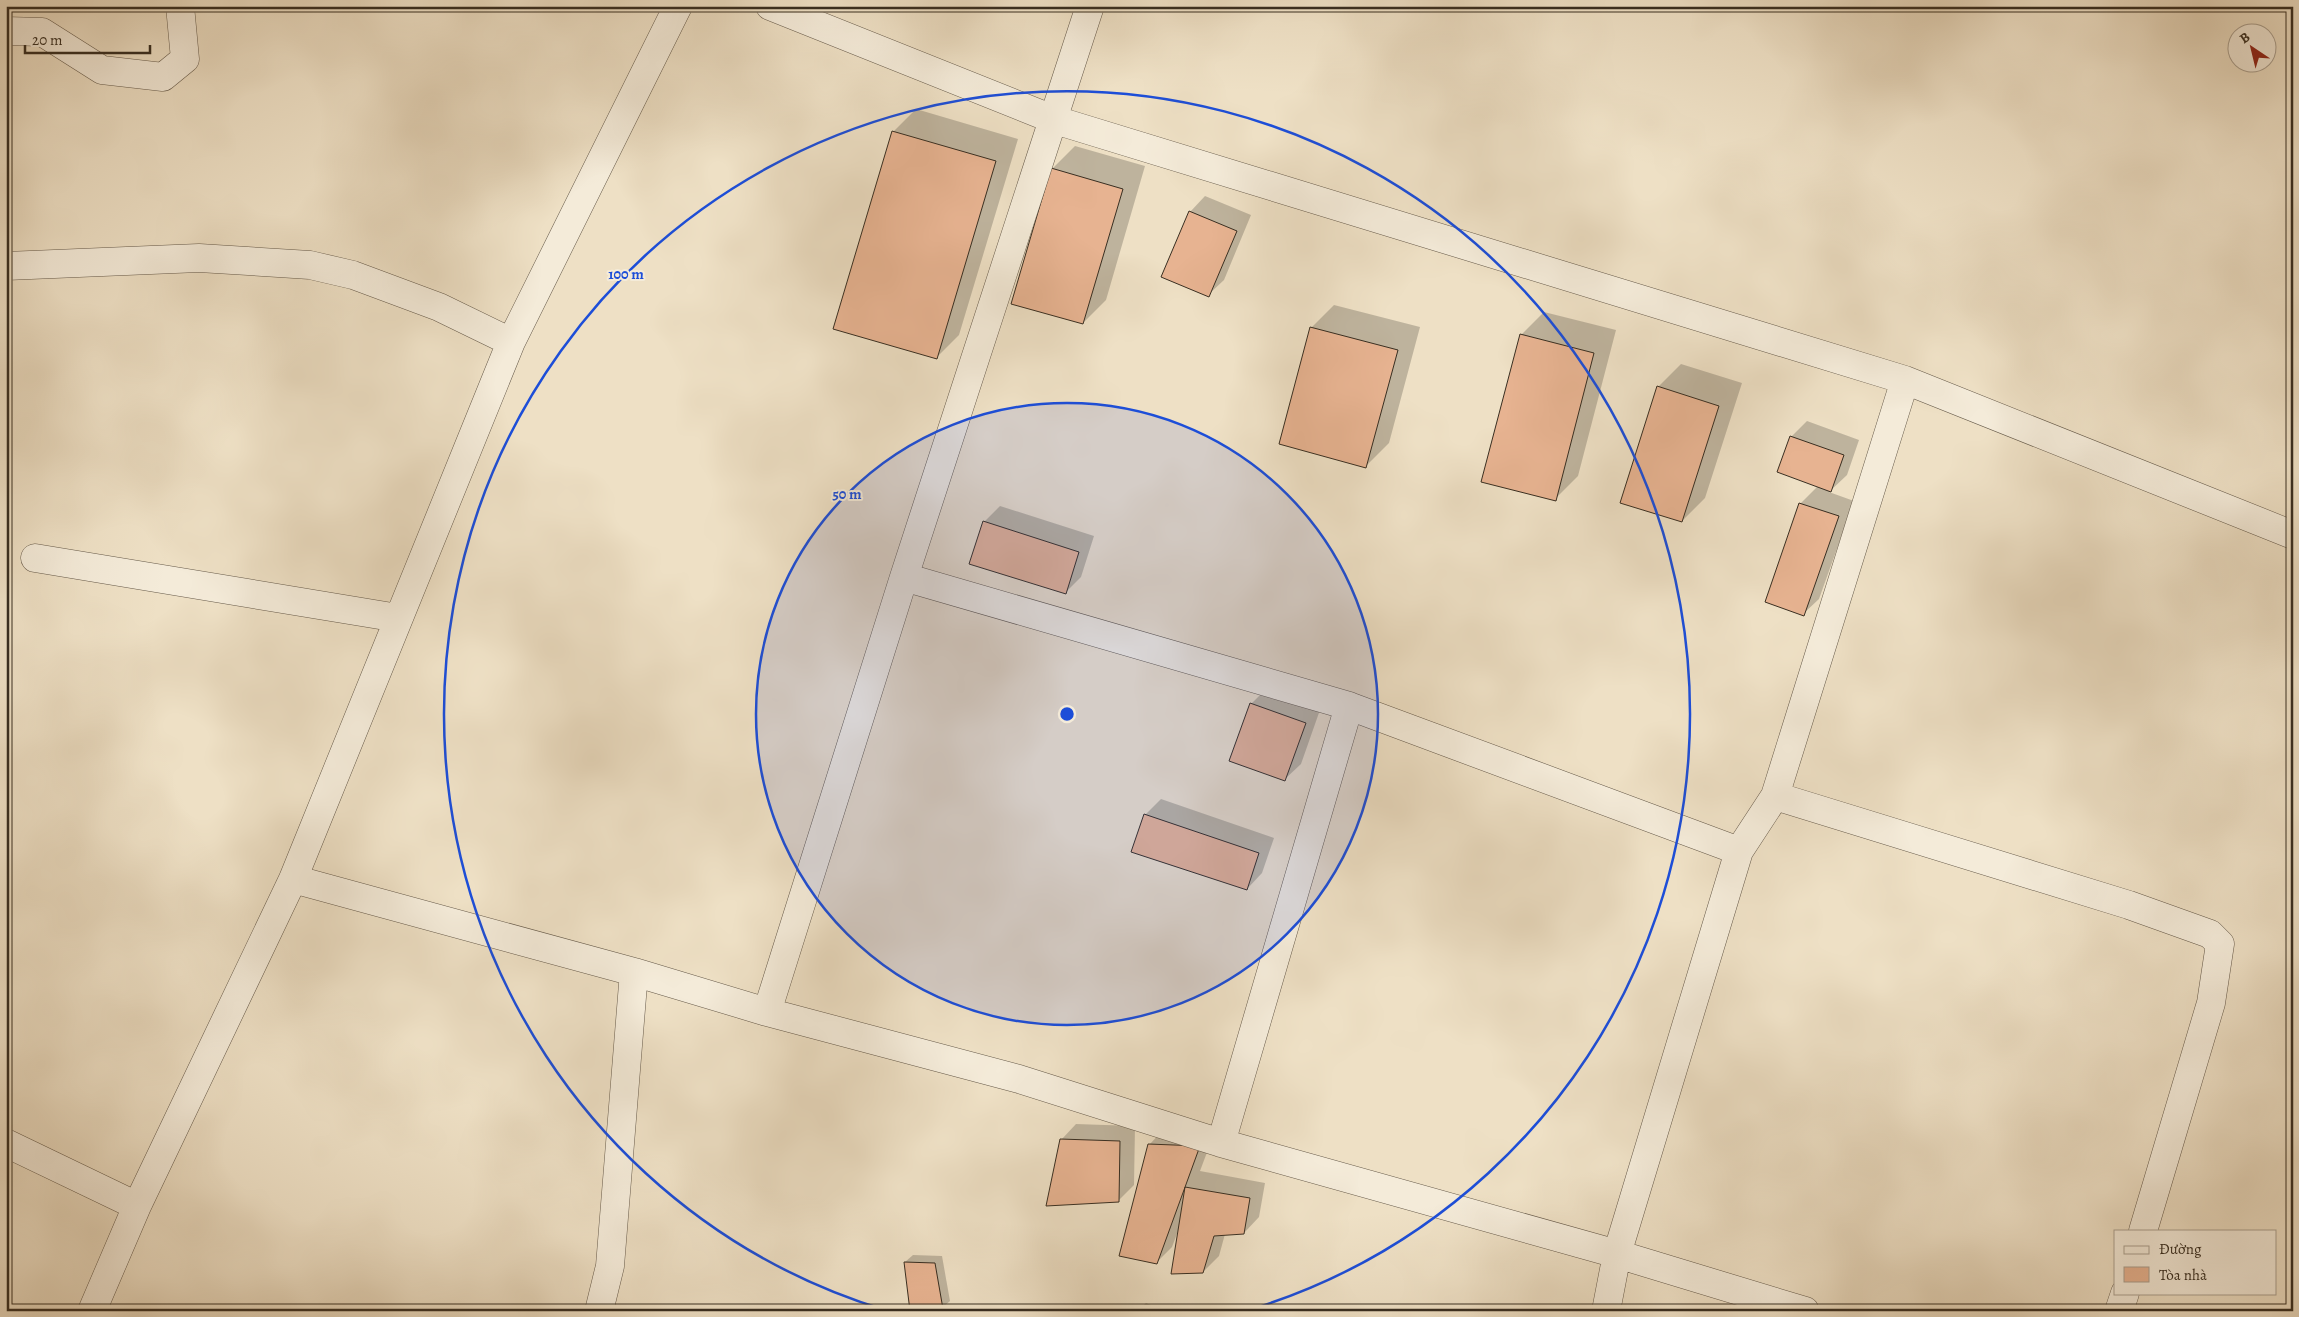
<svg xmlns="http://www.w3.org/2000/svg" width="2299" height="1317" font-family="Alegreya,serif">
<rect width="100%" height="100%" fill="#eee0c5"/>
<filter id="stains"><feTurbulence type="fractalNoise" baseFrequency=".004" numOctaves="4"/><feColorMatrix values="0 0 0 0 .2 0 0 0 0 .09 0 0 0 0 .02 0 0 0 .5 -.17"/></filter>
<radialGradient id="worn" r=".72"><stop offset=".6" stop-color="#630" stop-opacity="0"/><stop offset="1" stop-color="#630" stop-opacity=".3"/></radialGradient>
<path fill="#0003" d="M916,109L1018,139L959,335L936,358L893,132Z
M1075,146L1145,166L1106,300L1083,323L1052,169Z
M1205,196L1251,215L1224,280L1208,295L1190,212Z
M1334,305L1420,327L1389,443L1366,466L1311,328Z
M1544,312L1616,330L1578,476L1555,499L1521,335Z
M1681,364L1742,383L1705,498L1682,521L1658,387Z
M1807,421L1859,440L1847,475L1829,492L1854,501L1819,599L1803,614L1766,601L1801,503L1818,486L1791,437Z
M1000,506L1094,536L1081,577L1065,593L984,522Z
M1267,688L1321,707L1301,764L1285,779L1231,761L1252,703Z
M1161,799L1274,838L1262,873L1247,889L1145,815Z
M2293,877V885L2289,884Z
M1076,1124L1135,1126L1134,1185L1118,1201L1061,1140Z
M1164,1129L1215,1131L1200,1171L1265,1183L1259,1217L1244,1233L1225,1234L1219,1256L1203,1272L1178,1231L1172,1247L1156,1263L1149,1145Z
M913,1255L942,1256L950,1301L942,1308L911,1311L905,1262Z
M1146,1303L1165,1311H1138Z"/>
<path fill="#e7b391" stroke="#382e21" d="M892,131L996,161L937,359L833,329Z
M1051,168L1123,189L1083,324L1011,304Z
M1189,211L1237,231L1209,297L1161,277Z
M1310,327L1398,350L1366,468L1279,444Z
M1520,334L1594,353L1556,501L1481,482Z
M1657,386L1719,406L1682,522L1620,503Z
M1790,436L1844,455L1831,492L1777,472Z
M1799,503L1839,516L1804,616L1765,602Z
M983,521L1079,552L1066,594L969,564Z
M1250,703L1306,723L1285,781L1229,761Z
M1144,814L1259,853L1247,890L1131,852Z
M1060,1139L1120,1141L1119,1202L1046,1206Z
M1148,1144L1200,1146L1157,1264L1119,1256Z
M1185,1187L1250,1198L1244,1234L1214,1236L1203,1273L1171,1274Z
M904,1262L935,1263L943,1309L910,1311Z"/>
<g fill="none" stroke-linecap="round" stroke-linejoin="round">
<defs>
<path id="minor" d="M770,6L1055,120L1905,380L2293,535
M6,31L42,32L102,70L163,77L185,59L180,6
M6,266L199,258L310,265L353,275L439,307L511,342
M35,558L398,618
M904,577L1349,706L1739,851
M1775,796L2129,905L2210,934L2220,944L2211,1003L2143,1231
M293,879L634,972L767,1012L1019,1079L1221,1143L1617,1254L1805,1311
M767,1012L904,577L1090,6
M6,1143L137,1206
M1221,1143L1349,706
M92,1311L137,1206L293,879L511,342L678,6
M599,1311L610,1266L634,972
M1606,1311L1617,1254L1739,851L1775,796L1905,380
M2119,1311L2125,1293"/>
</defs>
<use href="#minor" stroke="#665a4a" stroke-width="29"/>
<use href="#minor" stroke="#f4ebd9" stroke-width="28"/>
</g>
<circle cx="1067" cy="714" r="311" fill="#1d4ed8" fill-opacity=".12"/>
<g fill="none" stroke="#1d4ed8" stroke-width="2.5">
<circle cx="1067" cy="714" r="311"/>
<path d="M885 1310A623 623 0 1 1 1249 1310"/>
</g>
<circle cx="1067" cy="714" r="8" fill="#1d4ed8" stroke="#f4ebd9" stroke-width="2.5"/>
<g font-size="15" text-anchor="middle" font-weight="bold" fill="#1d4ed8" stroke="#f4ebd9" stroke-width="4" stroke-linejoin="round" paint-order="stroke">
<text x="626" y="279">100 m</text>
<text x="847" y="499">50 m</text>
</g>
<rect width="2299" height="1317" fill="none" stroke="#eee0c5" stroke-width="25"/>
<rect x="8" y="8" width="2284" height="1302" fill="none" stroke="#382e21" stroke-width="2.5"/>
<rect x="12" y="12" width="2274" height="1292" fill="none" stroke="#382e21"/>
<rect x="2114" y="1230" width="162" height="65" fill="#f4ebd9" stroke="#a99f8f"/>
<rect x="2124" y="1246" width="25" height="8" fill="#f4ebd9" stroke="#a99f8f"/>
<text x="2159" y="1254" font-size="15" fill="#382e21">Đường</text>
<rect x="2124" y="1267" width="25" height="15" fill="#e7b391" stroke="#a99f8f"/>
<text x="2159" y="1280" font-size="15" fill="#382e21">Tòa nhà</text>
<g transform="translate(2252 48) rotate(325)"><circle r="24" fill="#f4ebd9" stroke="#a99f8f"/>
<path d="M0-4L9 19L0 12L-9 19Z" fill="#8f2418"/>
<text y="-8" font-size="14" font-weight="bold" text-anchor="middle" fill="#382e21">B</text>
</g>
<path d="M25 45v8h125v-8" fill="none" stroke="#382e21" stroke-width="2.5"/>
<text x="32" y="45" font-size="15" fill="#382e21" stroke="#f4ebd9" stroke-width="4" paint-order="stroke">20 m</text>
<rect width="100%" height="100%" filter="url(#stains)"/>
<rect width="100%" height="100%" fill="url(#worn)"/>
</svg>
